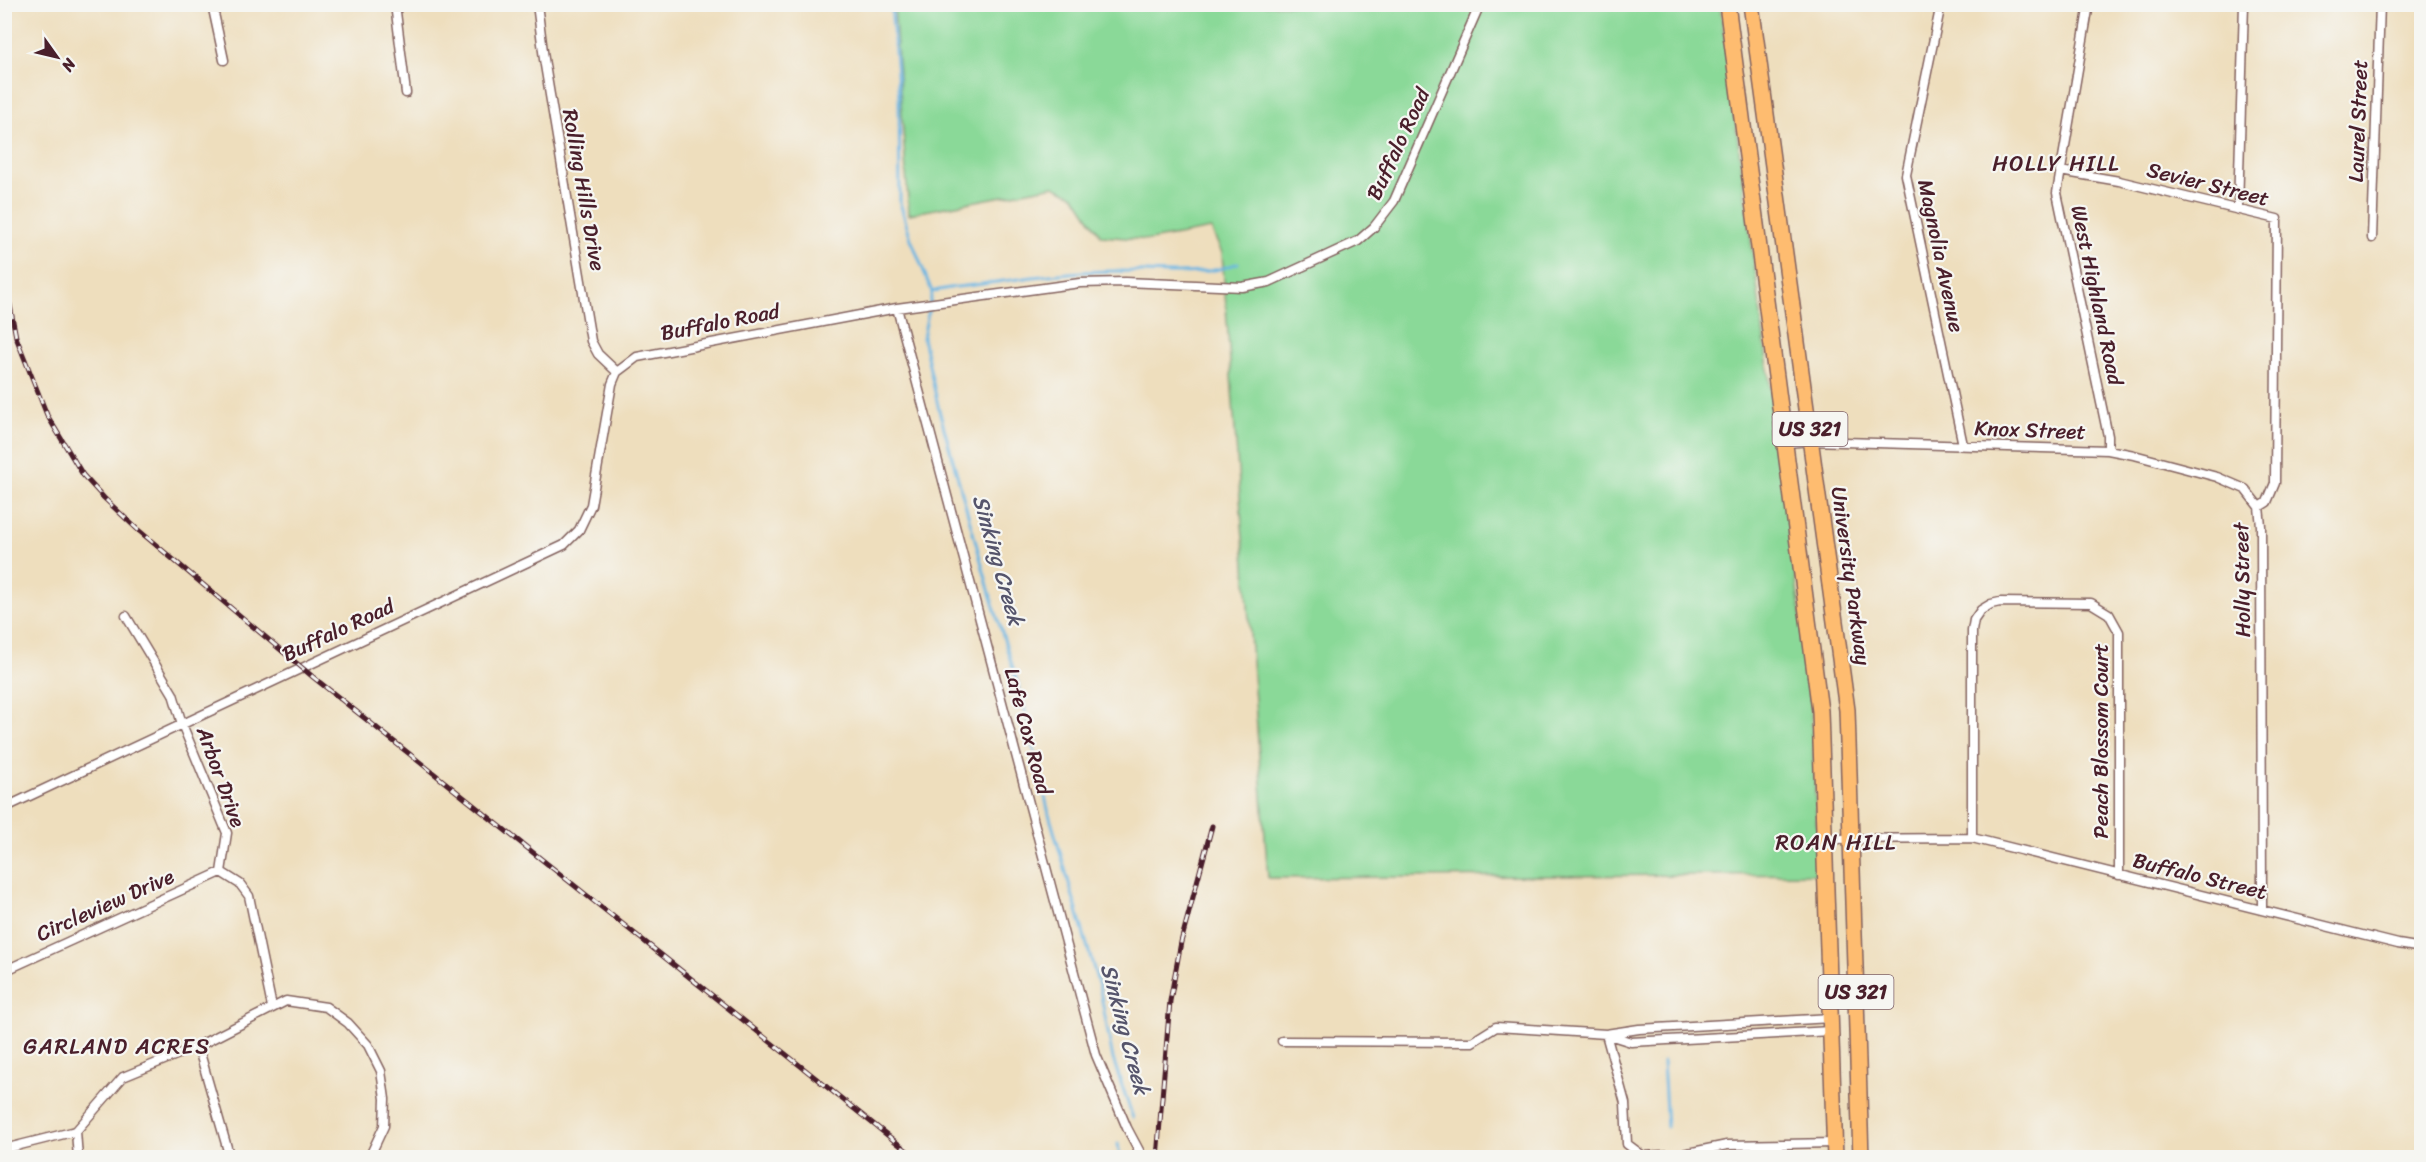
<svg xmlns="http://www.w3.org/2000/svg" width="2426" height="1162" font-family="Sriracha,sans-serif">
<rect width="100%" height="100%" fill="#f6f6f2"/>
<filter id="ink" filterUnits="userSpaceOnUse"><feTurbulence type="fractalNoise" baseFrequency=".0167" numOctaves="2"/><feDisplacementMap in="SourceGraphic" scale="12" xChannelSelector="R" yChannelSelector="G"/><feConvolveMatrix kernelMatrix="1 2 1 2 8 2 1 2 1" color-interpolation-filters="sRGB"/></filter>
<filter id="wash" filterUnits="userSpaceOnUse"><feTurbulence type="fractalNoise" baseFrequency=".008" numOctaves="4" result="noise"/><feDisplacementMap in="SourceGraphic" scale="24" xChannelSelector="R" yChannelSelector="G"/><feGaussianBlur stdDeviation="1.35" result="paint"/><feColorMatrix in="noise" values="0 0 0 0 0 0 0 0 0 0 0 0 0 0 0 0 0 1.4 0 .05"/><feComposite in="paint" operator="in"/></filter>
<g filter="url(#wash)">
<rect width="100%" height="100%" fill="#eedebd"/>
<path fill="#8ad998" stroke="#6a7c62" stroke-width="1.5" d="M894,5H1720L1810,687L1819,874L1268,878L1222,253L1211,229L1150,240L1101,236L1075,196L1054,186L909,214Z"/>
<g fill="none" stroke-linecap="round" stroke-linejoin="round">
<path stroke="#69b5e2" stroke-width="3" d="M891,4L899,97L900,203L911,239L932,292L923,338L939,410L991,597L1023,701L1049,814L1100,990L1113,1059L1133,1118
M932,292C949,286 964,287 982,284C1026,278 1069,271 1115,271C1154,271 1202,279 1238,263
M1663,1062L1667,1127
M1118,1144L1120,1158"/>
</g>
</g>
<g filter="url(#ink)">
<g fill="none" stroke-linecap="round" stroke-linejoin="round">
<defs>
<path id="street" d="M212,4L224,60
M395,4L406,93
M537,4L544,59L591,341L598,354L617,372
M1941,4L1906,175L1963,445
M2089,4L2057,193L2108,436V450
M2060,171L2119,181L2277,219L2275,483L2267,502L2259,507
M2238,208L2244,4
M2372,238L2380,4
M897,308L1096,1055L1127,1128L1143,1158
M1785,443L1811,441L2108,450L2134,455L2217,477L2245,489L2259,507L2261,526L2262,910
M126,616L173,694L182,724L227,833L221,872L240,884L249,896L272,1007
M4,808L564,545L579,530L591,505L612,384L617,372L637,357L897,308L1080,283L1125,282L1242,287L1269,282L1358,241L1374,227L1394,201L1480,4
M1972,838V631L1974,620L1981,610L1991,604L2000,602L2091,603L2109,614L2119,632V875
M1825,839L1972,838L2398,944L2422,948
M4,971L221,872
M1606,1034L1625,1103L1627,1144L1643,1156L1683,1154L1727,1145L1835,1143
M1609,1035L1631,1042L1831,1031
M1282,1041L1472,1042L1496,1027L1606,1034L1639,1029L1831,1018
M198,1046L230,1158
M76,1131L78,1158
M4,1149L76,1131L123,1077L198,1046L286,1001L326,1007L348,1023L368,1045L381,1071L385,1099L384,1126L369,1158
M1776,1158L1777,1145"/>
<path id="highway" d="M1727,4L1820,711L1835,1158
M1751,4L1847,710L1861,1158"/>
</defs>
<use href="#street" stroke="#83625e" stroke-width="11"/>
<use href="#highway" stroke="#83625e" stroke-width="18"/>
<use href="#street" stroke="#fff" stroke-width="8"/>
<use href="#highway" stroke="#febc70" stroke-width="15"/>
<defs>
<path id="rail" d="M4,274L16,337L47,415L83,475L104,498L137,529L313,677L916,1158
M1157,1158L1170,1001L1181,942L1212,826"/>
</defs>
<use href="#rail" stroke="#4a1f2b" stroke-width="5"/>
<use href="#rail" stroke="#f6f6f2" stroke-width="3" stroke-dasharray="9" stroke-linecap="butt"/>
</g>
</g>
<g text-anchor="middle" stroke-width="4.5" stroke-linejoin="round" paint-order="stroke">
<g fill="#f6f6f2" stroke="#7e6067" stroke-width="1.5">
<rect x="1772.5" y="412" width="75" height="34" rx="4.5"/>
<rect x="1818.5" y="975" width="75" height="34" rx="4.5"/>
</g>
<g font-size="20" font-weight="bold" fill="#4a1f2b">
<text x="1810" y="436">US 321</text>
<text x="1856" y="999">US 321</text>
</g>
<g font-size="21" fill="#4a1f2b" stroke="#f6f6f2">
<text transform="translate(2358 121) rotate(-88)" y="7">Laurel Street</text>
<text transform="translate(1398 144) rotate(-65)" y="7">Buffalo Road</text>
<text transform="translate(2208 184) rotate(14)" y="7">Sevier Street</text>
<text transform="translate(584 190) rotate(80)" y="7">Rolling Hills Drive</text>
<text transform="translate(1941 256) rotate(78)" y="7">Magnolia Avenue</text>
<text transform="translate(2097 295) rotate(78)" y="7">West Highland Road</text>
<text transform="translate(720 322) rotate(-11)" y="7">Buffalo Road</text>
<text transform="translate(2030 430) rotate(2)" y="7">Knox Street</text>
<text transform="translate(1851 576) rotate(82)" y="7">University Parkway</text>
<text transform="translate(2242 580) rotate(-91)" y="7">Holly Street</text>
<text transform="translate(338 630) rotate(-25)" y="7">Buffalo Road</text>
<text transform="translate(1028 731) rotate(75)" y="7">Lafe Cox Road</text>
<text transform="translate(2101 741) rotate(-90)" y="7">Peach Blossom Court</text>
<text transform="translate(221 777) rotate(70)" y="7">Arbor Drive</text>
<text transform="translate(2200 876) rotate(14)" y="7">Buffalo Street</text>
<text transform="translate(105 905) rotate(-24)" y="7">Circleview Drive</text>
</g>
<g font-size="22" letter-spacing="1.5" fill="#4a1f2b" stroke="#f6f6f2">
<text x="2056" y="171">HOLLY HILL</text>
<text x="1836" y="850">ROAN HILL</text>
<text x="117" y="1054">GARLAND ACRES</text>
</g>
<g font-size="22" font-style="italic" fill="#55546b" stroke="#f6f6f2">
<text transform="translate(999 560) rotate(74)" y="8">Sinking Creek</text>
<text transform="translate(1126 1029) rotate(75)" y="8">Sinking Creek</text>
</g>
</g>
<rect width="2426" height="1162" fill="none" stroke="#f6f6f2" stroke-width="24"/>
<g transform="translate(57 57) rotate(124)" stroke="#f6f6f2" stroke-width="4.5" paint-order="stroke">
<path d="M0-4.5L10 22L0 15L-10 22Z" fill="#4a1f2b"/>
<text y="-9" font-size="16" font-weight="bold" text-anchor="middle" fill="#4a1f2b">N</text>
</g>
</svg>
